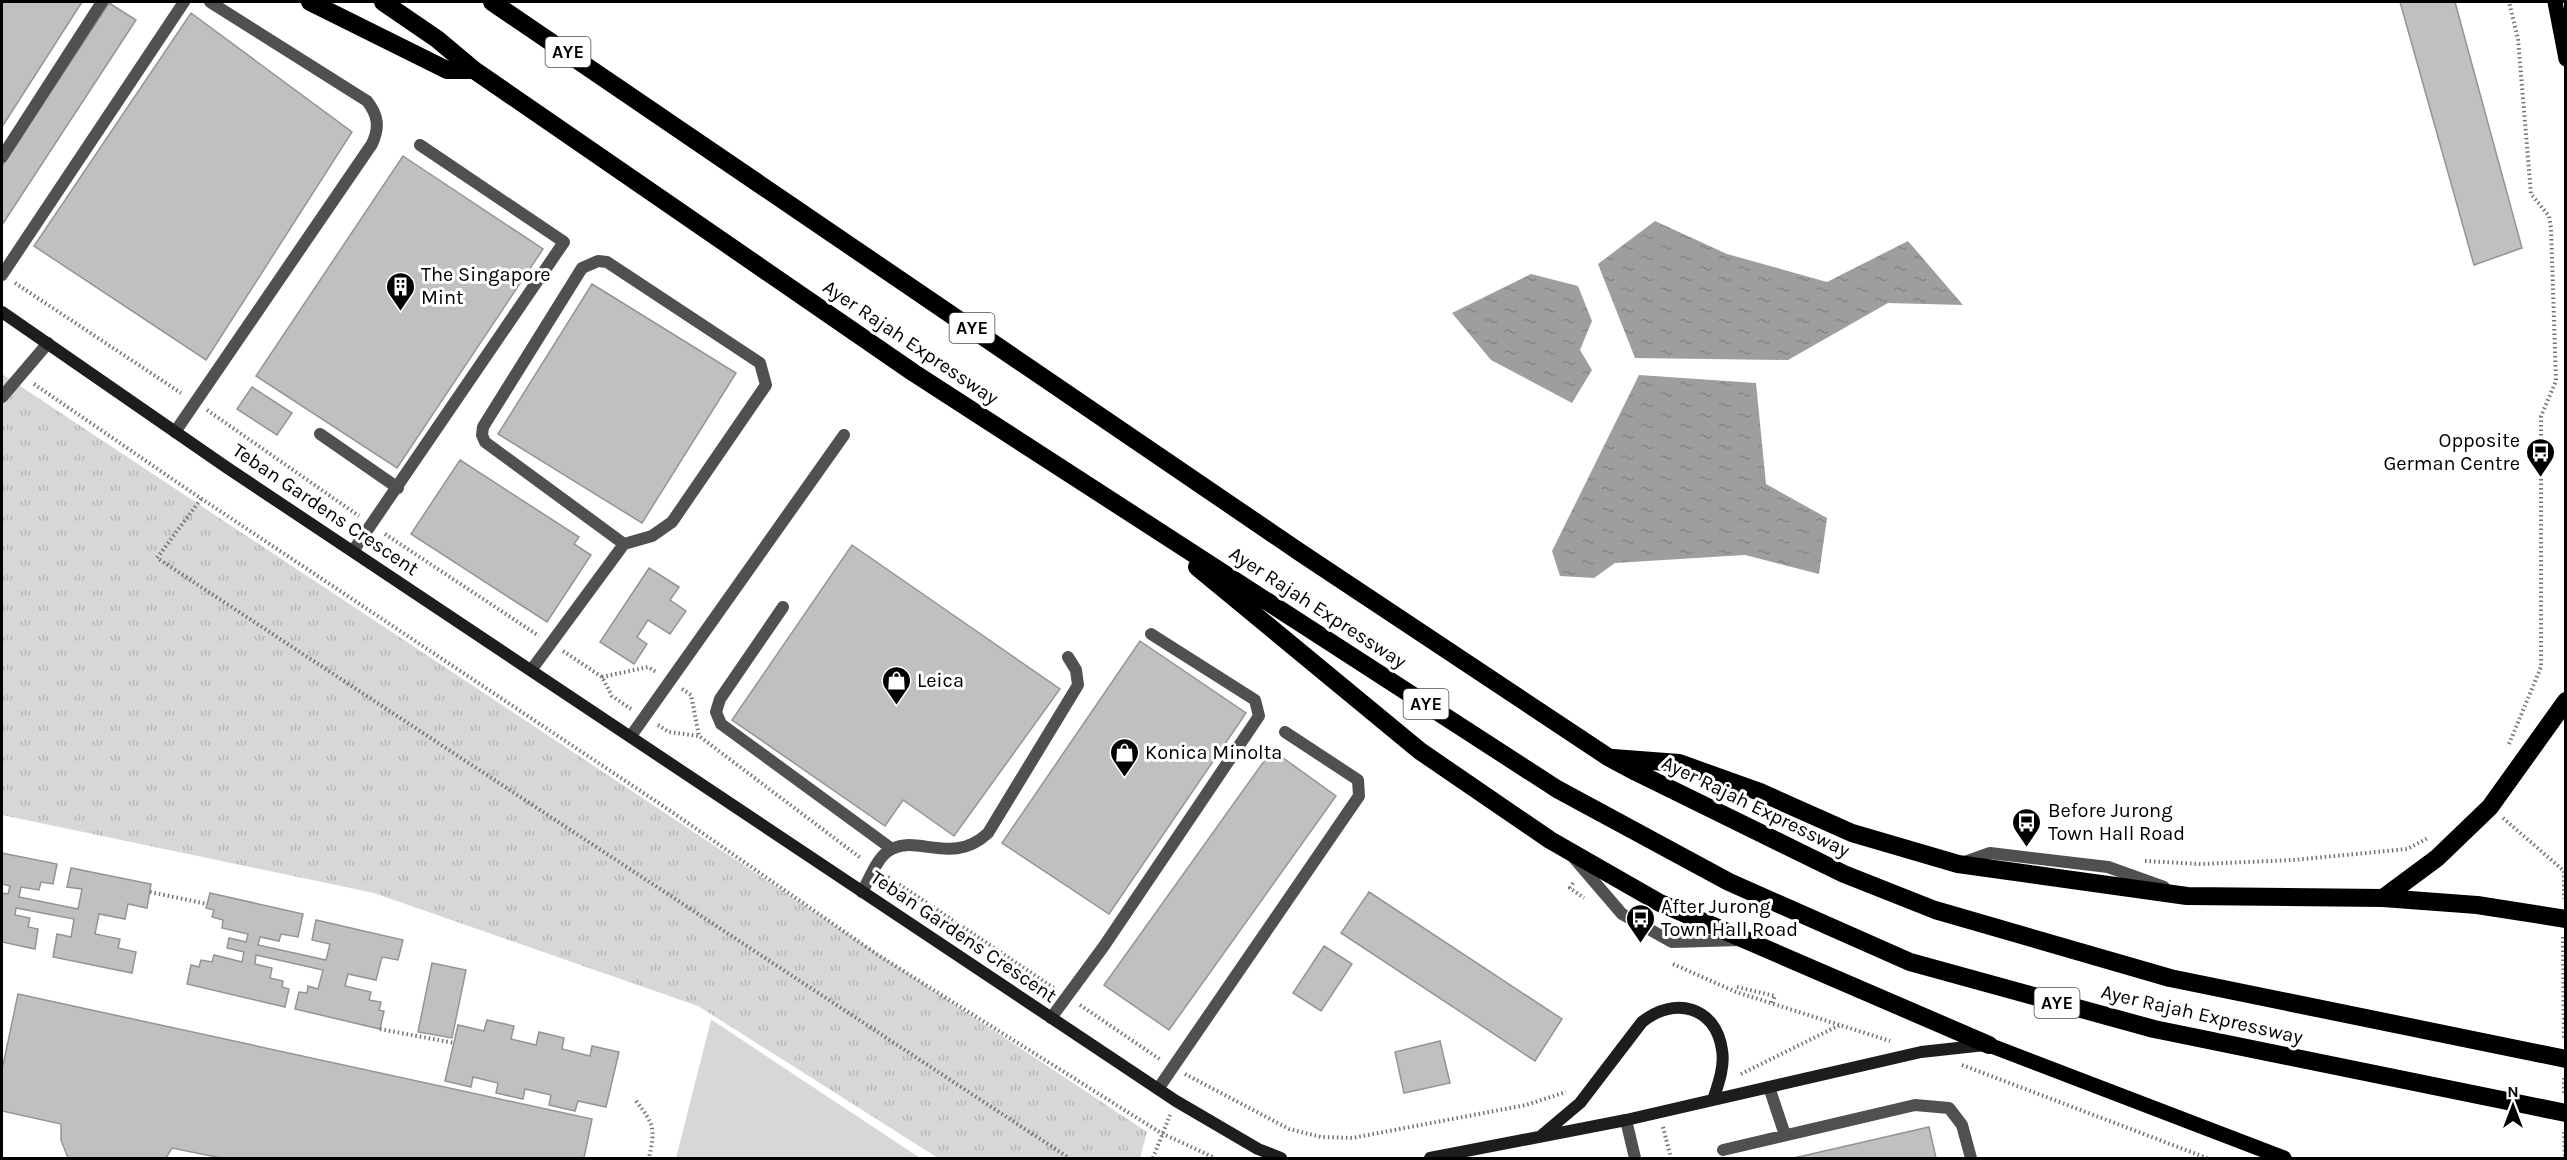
<svg xmlns="http://www.w3.org/2000/svg" width="2567" height="1160" font-family="Karla,sans-serif">
<defs>
<pattern id="park-tufts" width="24" height="20" patternUnits="userSpaceOnUse" patternTransform="scale(1.5)"><rect width="24" height="20" fill="#d7d7d7"/><path d="M3 7l-1-3M5 7V3M7 7l1-3M15 17l-1-3M17 17v-4M19 17l1-3" fill="none" stroke="#b7b7b7"/></pattern>
<pattern id="water-ripples" width="26" height="14" patternUnits="userSpaceOnUse" patternTransform="scale(1.5)"><rect width="26" height="14" fill="#9e9e9e"/><path d="M2 4q2-2 4 0t4 0M15 11q2-2 4 0t4 0" fill="none" stroke="#868686"/></pattern>
</defs>
<rect width="100%" height="100%" fill="#fff"/>
<path fill="#d7d7d7" d="M711,1020H712L920,1158H676Z"/>
<path fill="url(#park-tufts)" d="M2,374L1147,1132L1140,1158H938L698,1006L374,893L2,815Z"/>
<path fill="url(#water-ripples)" d="M1655,221L1727,254L1827,282L1908,241L1963,305L1888,303L1788,360L1635,358L1598,264Z
M1531,274L1578,286L1592,321L1580,350L1592,370L1572,403L1491,360L1452,313Z
M1639,375L1756,383L1766,484L1827,518L1819,574L1745,555L1615,563L1594,578L1560,576L1552,551Z"/>
<path fill="#c0c0c0" stroke="#949494" stroke-width="1.5" d="M2,2H82L2,127Z
M2400,2H2455L2522,248L2474,265Z
M109,3L136,20L2,225V166Z
M191,13L352,132L206,360L34,246Z
M403,156L543,249L397,468L256,376Z
M592,284L736,373L642,523L498,434Z
M252,387L292,413L277,435L237,409Z
M460,460L579,537L574,544L591,555L547,622L411,534Z
M852,545L1060,689L954,836L903,800L885,826L732,720Z
M649,568L679,587L670,600L686,611L670,634L648,620L637,637L647,644L634,664L600,642Z
M1140,641L1246,713L1109,914L1002,843Z
M1272,750L1336,796L1169,1030L1104,985Z
M2,853L57,864L53,884L41,882L39,890L21,887L19,897L78,909L82,889L67,887L71,868L151,884L147,908L128,904L125,919L99,914L95,934L120,939L118,948L136,952L132,973L53,957L57,934L71,937L74,919L16,908L15,915L30,918L28,927L38,929L35,949L2,942V893L8,894L10,886L2,884Z
M1369,892L1562,1019L1535,1061L1341,933Z
M210,893L303,914L298,937L281,934L279,941L260,937L258,945L326,960L330,944L312,940L316,920L403,940L398,960L382,957L376,980L348,974L345,986L371,992L369,1000L381,1002L379,1010L384,1011L380,1029L295,1009L299,992L307,993L308,986L318,989L323,970L256,955L255,964L272,968L270,978L283,981L282,987L289,989L285,1007L187,984L191,965L199,967L201,960L212,962L214,955L242,962L244,952L227,948L229,938L246,942L248,934L222,928L223,920L212,917L214,910L206,908Z
M1324,946L1352,964L1321,1011L1293,993Z
M432,963L466,970L452,1038L418,1032Z
M18,994L592,1119L584,1158H221L172,1148L166,1158H68L61,1140V1124L2,1111V1070Z
M487,1020L514,1026L511,1039L536,1045L539,1032L564,1038L562,1049L590,1056L592,1046L619,1052L606,1107L578,1101L575,1111L549,1105L551,1095L525,1089L523,1099L496,1093L498,1083L473,1077L471,1087L445,1081L458,1025L484,1031Z
M1440,1041L1450,1083L1404,1093L1395,1052Z
M1929,1127L1936,1158H1794Z"/>
<g fill="none" stroke-linecap="round" stroke-linejoin="round">
<path stroke="#727272" stroke-width="4" stroke-dasharray="1.5 3" stroke-linecap="butt" d="M15,283L181,393
M34,384L181,485L672,812L878,955L1161,1133L1215,1158
M207,410L359,516
M201,499L157,558L1069,1158
M385,534L539,636
M563,651L602,677L612,696L631,709
M602,677L648,667L656,672
M682,689L691,695L699,736
M658,725L669,732L699,736L862,859
M2509,744L2541,667V416L2556,381L2551,228L2549,216L2531,194L2518,39L2509,2
M2503,818L2564,871V899
M2145,861L2201,864L2293,860L2407,849L2428,838
M888,877L1054,988
M1573,883L1570,888L1584,898
M150,892L207,904
M2563,937L2564,1040
M1673,964L1736,992L1890,1041
M1737,987L1775,996L1772,1003
M1080,1005L1161,1060
M380,1029L454,1043
M1962,1065L2207,1158
M1185,1074L1289,1129L1321,1137L1352,1138L1526,1105L1566,1092
M1741,1074L1842,1024
M2564,1078V1094
M636,1101C655,1125 655,1129 649,1158
M1663,1127L1671,1158
M2564,1132L2565,1158
M1153,1158L1170,1115"/>
<path stroke="#505050" stroke-width="12" d="M2,157L102,2
M2,275L184,2
M2,397L48,343
M175,432L372,144C380,127 378,115 367,101L210,2
M320,434L398,488
M353,551L564,242L420,145
M783,607L720,699L716,712L721,724L892,849
M532,669L624,544L652,536L672,522L766,385L760,363L607,262L598,261L582,268L483,427L482,435L485,442L624,544
M1574,858L1622,914L1672,942L1740,940
M1962,863L1990,853L2108,867L2164,887
M862,892C869,880 876,860 887,852C914,831 951,868 988,833L1078,685L1076,670L1068,657
M1051,1018L1104,946L1259,716L1255,700L1151,634
M1769,1087L1785,1135
M1158,1089L1359,796L1358,780L1285,732
M1626,1120L1635,1158
M1723,1150L1915,1105L1949,1108L1962,1125L1971,1158"/>
<path stroke="#505050" stroke-width="12" d="M631,736L844,435"/>
<path stroke="#1d1d1d" stroke-width="12" d="M2,312L226,467L1176,1101L1258,1149L1281,1158
M1542,1135L1580,1103L1642,1022C1674,996 1716,1006 1722,1050C1725,1066 1718,1085 1713,1100
M1430,1158L1626,1120L1921,1052L1985,1045"/>
<path stroke="#000" stroke-width="15" d="M2555,2L2566,59
M1989,1045L2284,1158"/>
<path stroke="#000" stroke-width="18" d="M310,2L447,70H474
M383,2L437,39L474,70L914,373L1557,789L1729,882L1910,962L2154,1029L2566,1113
M492,2L1301,553L1608,757L1636,772L1844,874L1935,910L2170,978L2566,1059
M1197,567L1420,751L1550,840L1660,903L1989,1045
M1613,758L1679,763L1760,792L1852,833L1958,864L2187,896L2383,898L2477,905L2566,919
M2383,898L2437,858L2490,807L2566,701"/>
</g>
<defs>
<symbol id="building-pin" viewBox="-11 -11 22 30"><path d="M0 17L-7.5 6A9.5 9.5 0 1 1 7.5 6Z" fill="#000" stroke="#fff"/><path d="M-4-6H4V6H1V3H-1V6H-4ZM-2.5-4.3h1.7v1.8h-1.7ZM.8-4.3h1.7v1.8H.8ZM-2.5-1h1.7V.8h-1.7ZM.8-1h1.7V.8H.8Z" fill="#fff"/></symbol>
<symbol id="bus-pin" viewBox="-11 -11 22 30"><path d="M0 17L-7.5 6A9.5 9.5 0 1 1 7.5 6Z" fill="#000" stroke="#fff"/><path d="M-5-6H5V4H4V6H2V4H-2V6H-4V4H-5ZM-3.5-4V0h7V-4ZM-3.5 1.2v1.5H-2V1.2ZM2 1.2v1.5H3.5V1.2Z" fill="#fff"/></symbol>
<symbol id="shop-pin" viewBox="-11 -11 22 30"><path d="M0 17L-7.5 6A9.5 9.5 0 1 1 7.5 6Z" fill="#000" stroke="#fff"/><path d="M-5-2.5h2.3a2.7 3.5 0 0 1 5.4 0H5L5.5 6h-11ZM-1.5-2.5h3a1.5 2.3 0 0 0-3 0Z" fill="#fff"/></symbol>
</defs>
<g fill-rule="evenodd">
<use href="#building-pin" x="384" y="270" width="33" height="45"/>
<use href="#bus-pin" x="2524" y="436" width="33" height="45"/>
<use href="#shop-pin" x="880" y="664" width="33" height="45"/>
<use href="#shop-pin" x="1108" y="736" width="33" height="45"/>
<use href="#bus-pin" x="2010" y="806" width="33" height="45"/>
<use href="#bus-pin" x="1624" y="902" width="33" height="45"/>
</g>
<g text-anchor="middle" stroke-width="6" stroke-linejoin="round" paint-order="stroke">
<g fill="#fff" stroke="#4c4c4c" stroke-width="1.5">
<rect x="545.5" y="37" width="45" height="30" rx="4.5"/>
<rect x="949.5" y="313" width="45" height="30" rx="4.5"/>
<rect x="1403.5" y="689" width="45" height="30" rx="4.5"/>
<rect x="2034.5" y="988" width="45" height="30" rx="4.5"/>
</g>
<g font-size="18" font-weight="bold" fill="#000">
<text x="568" y="58">AYE</text>
<text x="972" y="334">AYE</text>
<text x="1426" y="710">AYE</text>
<text x="2057" y="1009">AYE</text>
</g>
<g font-size="20" fill="#000" stroke="#fff" text-anchor="start">
<text x="421" y="281">The Singapore<tspan x="421" dy="23">Mint</tspan></text>
<text x="2520" y="447" text-anchor="end">Opposite<tspan x="2520" dy="23">German Centre</tspan></text>
<text x="917" y="687">Leica</text>
<text x="1145" y="759">Konica Minolta</text>
<text x="2048" y="817">Before Jurong<tspan x="2048" dy="23">Town Hall Road</tspan></text>
<text x="1661" y="913">After Jurong<tspan x="1661" dy="23">Town Hall Road</tspan></text>
</g>
<g font-size="20" fill="#000" stroke="#fff">
<text transform="translate(911 342) rotate(34)" y="7">Ayer Rajah Expressway</text>
<text transform="translate(326 509) rotate(34)" y="7">Teban Gardens Crescent</text>
<text transform="translate(1318 607) rotate(33)" y="7">Ayer Rajah Expressway</text>
<text transform="translate(1756 806) rotate(26)" y="7">Ayer Rajah Expressway</text>
<text transform="translate(964 936) rotate(34)" y="7">Teban Gardens Crescent</text>
<text transform="translate(2202 1014) rotate(13)" y="7">Ayer Rajah Expressway</text>
</g>
</g>
<rect width="2567" height="1160" fill="none" stroke="#000000" stroke-width="6"/>
<g transform="translate(2513 1106)" stroke="#ffffff" stroke-width="4.5" paint-order="stroke">
<path d="M0-4.5L10 22L0 15L-10 22Z" fill="#000000"/>
<text y="-9" font-size="16" font-weight="bold" text-anchor="middle" fill="#000000">N</text>
</g>
</svg>
